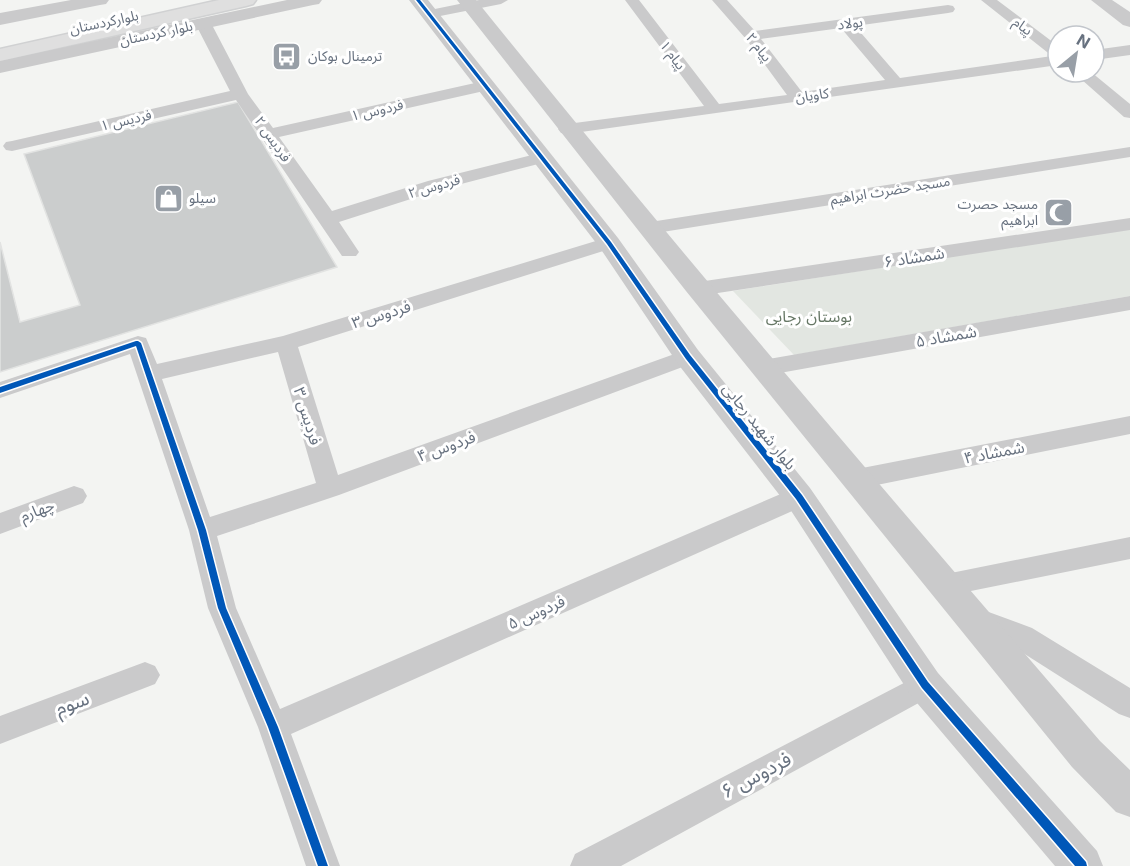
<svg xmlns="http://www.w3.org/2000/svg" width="1130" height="866" font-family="Inter,'Noto Sans Arabic',sans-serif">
<rect width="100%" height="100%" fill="#f3f4f2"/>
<path fill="#e2e6e1" d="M1130,228V296L794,355L733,291Z"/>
<path fill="#cbcdcd" stroke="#e2e3e2" stroke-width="1.5" d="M238,102L337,267L0,372V242L20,322L80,305L24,154Z"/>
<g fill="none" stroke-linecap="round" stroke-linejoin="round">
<defs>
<path id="primary" d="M219,0H256L253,4L246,6L0,61V49Z"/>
</defs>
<use href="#primary" stroke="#d0d1d2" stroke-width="3"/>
<path fill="#cacacb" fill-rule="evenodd" d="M479,0H508L501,4L430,18L423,14L425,11Z
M625,0H639L719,104L787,95L746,39L712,0H727L755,31L948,5L953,6L955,9L953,12L948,13L855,26L900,78L1052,56L981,0H997L1058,46V65L567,134L561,133L558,129L561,125L567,124L704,106ZM841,28L885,80L802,92L761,39Z
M203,18L211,23L248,94L273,128L484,81L492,86L484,91L279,137L332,211L428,181L540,153L546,154L549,158L546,162L442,189L339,222L359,252L356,256H342L236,100L12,151L6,150L3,146L6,142L12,141L230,91L195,23Z
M1130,45V55L1094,60V50Z
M1073,72H1091L1130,104V118L1124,117Z
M1130,147V157L650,234L643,232L640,228L643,224L650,222Z
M1130,218V230L698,296L691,294L688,289L691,284L698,282Z
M609,237L616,239L619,243L616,247L298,347L338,475L680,352L688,349L696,352L699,357L696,362L339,495L217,536L236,608L280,709L790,490L799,487L808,490L812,497L808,504L291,734L340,866H306L258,727L208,608L189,530L130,354L0,398V382L138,336L146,338L157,364L283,336ZM278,352L316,483L210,517L162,379Z
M1130,296V310L763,376L755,373L752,368L755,363L763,360Z
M1130,416V434L857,489L848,486L844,479L848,472L857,469Z
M74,486L83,489L87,496L83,503L0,534V513Z
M1130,537V559L946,596L936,593L932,585L936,577L946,574Z
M975,607L1032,628L1130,688V718L1119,714L1012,646L965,627L961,619L965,611Z
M145,662L155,666L160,675L155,684L0,744V716Z
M925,672L935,676L940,685L935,694L621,866H570L575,854Z"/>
<path fill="#cacacb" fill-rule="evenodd" d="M71,0H109L106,4L100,5L0,25V13Z
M287,0H322L319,4L313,5L0,73V61Z
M409,0H428L618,238L698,350L810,488L938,673L1097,851L1103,866H1055L912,697L788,506L678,364L600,248Z
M457,0H476C678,251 889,496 1100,741L1130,770V817L1116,812L1072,767L686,291Z
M1091,0H1112L1130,12V27L1123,25Z"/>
<use href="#primary" fill="#dfdfdf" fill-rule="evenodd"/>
<defs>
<path id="cycleway" d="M416,0H420L611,242L690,355L802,495L928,682L1086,862L1087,866H1075L922,688L796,499L686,359L607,244Z
M136,341H138L141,343L206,530L226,608L278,727L328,866H318L268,727L218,608L198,530L136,346L0,393V387Z"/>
</defs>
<use href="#cycleway" stroke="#fff" stroke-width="3"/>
<use href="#cycleway" fill="#0057b8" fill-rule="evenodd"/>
</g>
<defs>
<symbol id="bus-square" viewBox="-11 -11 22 22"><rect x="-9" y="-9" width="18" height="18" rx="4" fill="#989fa7" stroke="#fff"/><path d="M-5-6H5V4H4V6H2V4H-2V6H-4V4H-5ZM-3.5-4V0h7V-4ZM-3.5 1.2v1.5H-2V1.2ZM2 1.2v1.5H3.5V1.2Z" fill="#fff"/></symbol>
<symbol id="shop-square" viewBox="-11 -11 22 22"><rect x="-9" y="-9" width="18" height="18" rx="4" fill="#989fa7" stroke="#fff"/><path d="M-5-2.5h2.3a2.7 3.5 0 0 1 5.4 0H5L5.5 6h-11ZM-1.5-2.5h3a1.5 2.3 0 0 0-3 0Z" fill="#fff"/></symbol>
<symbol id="mosque-square" viewBox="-11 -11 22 22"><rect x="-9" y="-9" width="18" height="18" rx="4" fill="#989fa7" stroke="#fff"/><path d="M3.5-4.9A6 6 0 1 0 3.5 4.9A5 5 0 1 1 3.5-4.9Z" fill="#fff"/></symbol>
</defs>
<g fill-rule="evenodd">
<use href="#bus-square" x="270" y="40" width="33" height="33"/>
<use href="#shop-square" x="152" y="182" width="33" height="33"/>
<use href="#mosque-square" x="1042" y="196" width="33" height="33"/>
</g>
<g text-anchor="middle" stroke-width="6" stroke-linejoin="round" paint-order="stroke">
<g font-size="14" fill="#67717f" stroke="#fff">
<text transform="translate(104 22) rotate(-12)" y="5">بلوارکردستان</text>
<text transform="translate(850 23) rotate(-8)" y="5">پولاد</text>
<text transform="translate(1023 26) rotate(37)" y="5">پیام</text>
<text transform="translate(156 33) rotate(-12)" y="5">بلوار کردستان</text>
<text transform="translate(759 47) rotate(52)" y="5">پیام ۲</text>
<text transform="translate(673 55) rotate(53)" y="5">پیام ۱</text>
<text transform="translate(812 95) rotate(-8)" y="5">کاویان</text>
<text transform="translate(377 110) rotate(-13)" y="5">فردوس ۱</text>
<text transform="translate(126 120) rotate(-13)" y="5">فردیس ۱</text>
<text transform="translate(273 139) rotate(55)" y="5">فردیس ۲</text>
<text transform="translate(434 186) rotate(-16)" y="5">فردوس ۲</text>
<text transform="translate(890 190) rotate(-9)" y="5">مسجد حضرت ابراهیم</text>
</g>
<g font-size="14" fill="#67717f" stroke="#fff" text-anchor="start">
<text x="308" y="61">ترمینال بوکان</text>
<text x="189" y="203">سیلو</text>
<text x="1038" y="209" text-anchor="end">مسجد حصرت<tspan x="1038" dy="16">ابراهیم</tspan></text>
</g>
<g font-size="16" fill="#67717f" stroke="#fff">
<text transform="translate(914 257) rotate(-9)" y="6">شمشاد ۶</text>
<text transform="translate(381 314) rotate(-17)" y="6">فردوس ۳</text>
<text transform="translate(946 336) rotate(-10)" y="6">شمشاد ۵</text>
<text transform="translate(308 416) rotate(73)" y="6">فردیس ۳</text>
<text transform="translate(760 426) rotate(51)" y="6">بلوار شهید رجایی</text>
<text transform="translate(446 446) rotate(-20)" y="6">فردوس ۴</text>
<text transform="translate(994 452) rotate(-11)" y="6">شمشاد ۴</text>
<text transform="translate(37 510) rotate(-21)" y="6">چهارم</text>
<text transform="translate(536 612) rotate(-24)" y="6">فردوس ۵</text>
</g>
<g font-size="16" fill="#667765" stroke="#fff">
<text x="809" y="322">بوستان رجایی</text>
</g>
<g font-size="20" fill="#67717f" stroke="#fff">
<text transform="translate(72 703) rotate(-21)" y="7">سوم</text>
<text transform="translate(756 775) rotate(-28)" y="7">فردوس ۶</text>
</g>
</g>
<g transform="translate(1076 54) rotate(30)"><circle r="28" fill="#ffffff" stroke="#c2c6cc" stroke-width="1.5"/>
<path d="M0-4.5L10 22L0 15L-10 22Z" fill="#989fa7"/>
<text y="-9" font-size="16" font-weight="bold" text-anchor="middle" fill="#67717f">N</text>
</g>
</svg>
